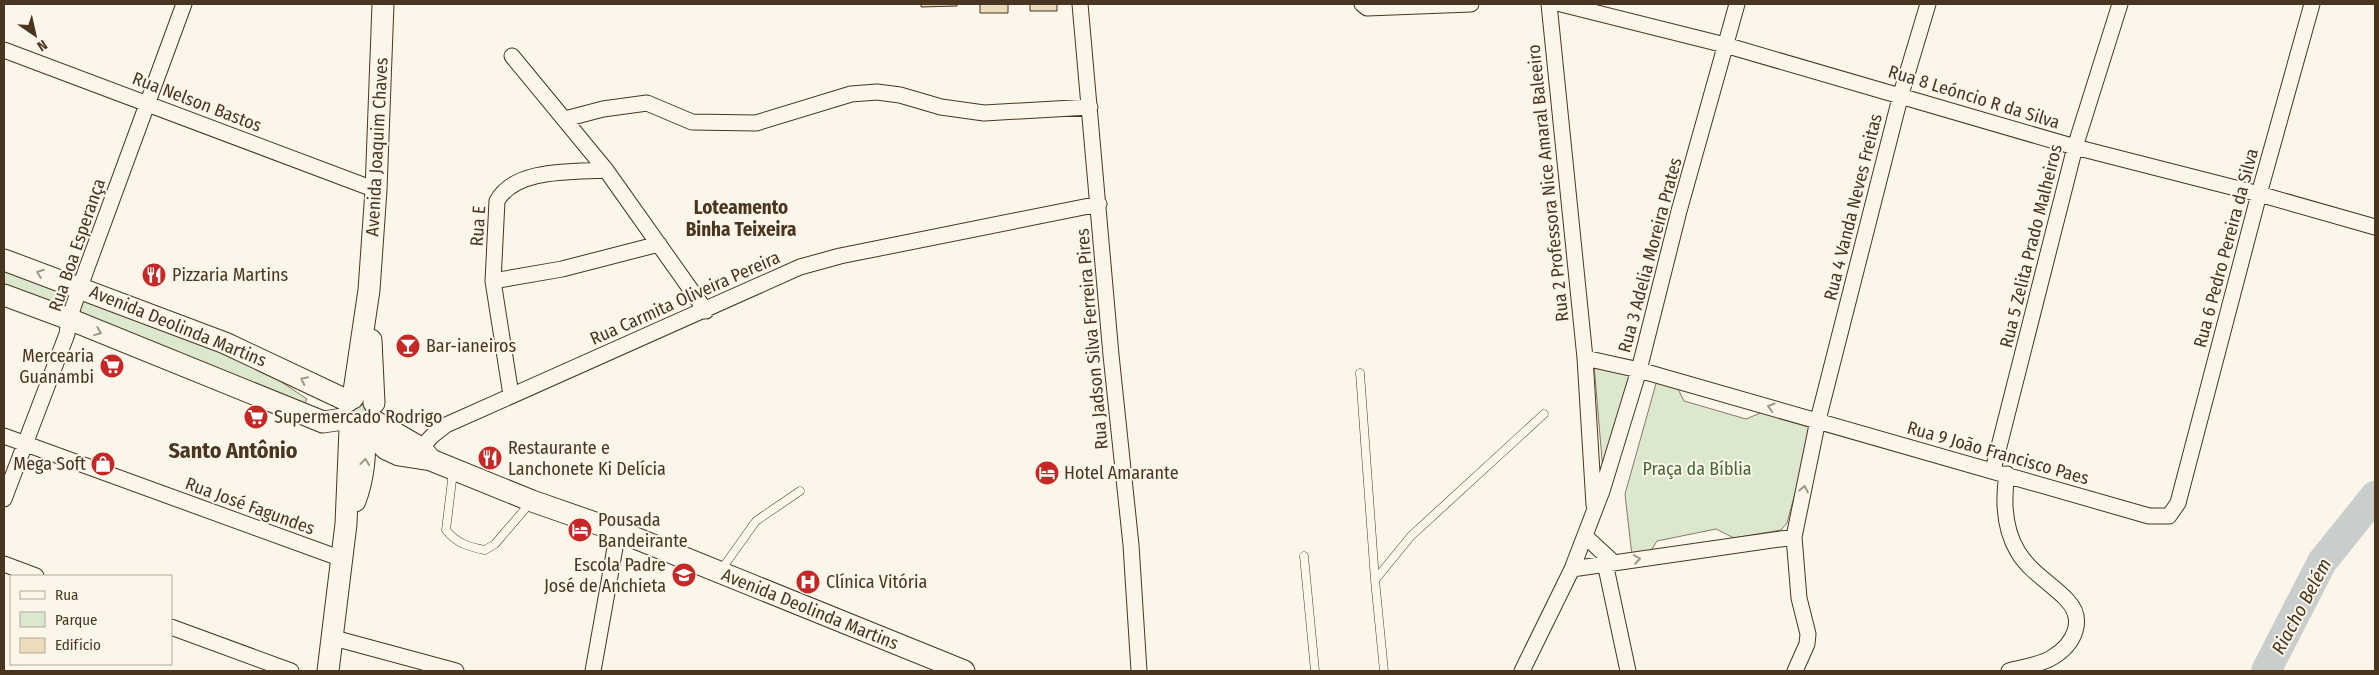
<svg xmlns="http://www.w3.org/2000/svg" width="2379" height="675" font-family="'Fira Sans Condensed',sans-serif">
<rect width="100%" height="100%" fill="#fbf6e9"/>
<path fill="#dce7d0" stroke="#887966" d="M4,267L172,331L265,371L307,399L305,403L4,288Z
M1593,353L1637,361L1605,495Z
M1657,380L1677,387L1684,401L1746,419L1763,412L1813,426L1787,523L1781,530L1734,538L1716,529L1657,541L1649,554L1632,556L1625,494Z
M358,403L368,405L372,415L363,426L350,420L349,410Z"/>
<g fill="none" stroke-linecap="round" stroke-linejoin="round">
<path stroke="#c9cecd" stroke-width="30" d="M2266,671L2322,562L2375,496"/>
</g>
<path fill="#ecdcbc" stroke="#4a3520" d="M921,4H957V6L921,7Z
M980,4H1008V13H980Z
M1030,4H1057V11H1030Z"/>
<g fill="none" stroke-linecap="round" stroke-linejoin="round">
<defs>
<path id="lane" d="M1360,373L1375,580L1384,671
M453,472L446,530C456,543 469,547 485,550L495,544L531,502
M1304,556L1315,671
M721,570L756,521L800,491
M1375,580L1411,536L1544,414"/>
<path id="street" d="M1080,4L1111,355L1131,545L1139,671
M1362,4L1367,8L1471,4
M1549,4L1585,358L1594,505
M1561,4L1725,45L2075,147L2259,194L2375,227
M4,50L376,190
M512,56L606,170
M565,119L603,109L647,103L692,122L756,123L851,94L877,92L900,95L941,107L984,113L1090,107
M493,281L562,269L659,244
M1585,358L1639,370L2149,516H2169L2178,503L2259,194L2312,4
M511,395L493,281L497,201C515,168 573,172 606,170L706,311
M4,436L342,559
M421,448L433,435L446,425L800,267L840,256L1099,204
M1993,470L2075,147L2120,4
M2007,474C2003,500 2004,529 2018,552C2030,572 2052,584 2067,600C2086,620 2074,644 2053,657C2041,665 2023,667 2009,671
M4,499L67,334L69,319L85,273L184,4
M1586,537L1613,562
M1605,563L1628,671
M4,564L36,576
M1572,569L1794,537
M171,627L291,671
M334,638L456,671
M593,671L618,531
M1522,671L1572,569L1602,491L1639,370L1679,211L1737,4
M1795,671L1807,644L1808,634L1799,598L1794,537L1818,420L1901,94L1928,4"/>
<path id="secondary" d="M4,260L225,343L348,401
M4,295L69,319L323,422L343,419
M371,340L374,403
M353,398L369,290L376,190L383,4
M376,422L421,448L431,460
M368,430L386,449L399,455L431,460L532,501L618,531L964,671
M355,501C364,477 365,456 365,431
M328,671L346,524L350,429"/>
</defs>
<use href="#lane" stroke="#4a3520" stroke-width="9"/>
<use href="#street" stroke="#4a3520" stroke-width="17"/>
<use href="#secondary" stroke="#4a3520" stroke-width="23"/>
<use href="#lane" stroke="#fbf6e9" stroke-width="8"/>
<use href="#street" stroke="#fbf6e9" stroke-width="15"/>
<use href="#secondary" stroke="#fbf6e9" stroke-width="21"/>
</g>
<defs><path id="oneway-chevron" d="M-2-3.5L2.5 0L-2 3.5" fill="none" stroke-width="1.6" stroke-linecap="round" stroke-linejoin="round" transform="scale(1.25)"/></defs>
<g stroke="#a29684">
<use href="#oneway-chevron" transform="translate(40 273) rotate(-160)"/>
<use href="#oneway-chevron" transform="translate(98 332) rotate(22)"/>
<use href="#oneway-chevron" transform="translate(304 380) rotate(-154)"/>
<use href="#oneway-chevron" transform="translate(1771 407) rotate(-164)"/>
<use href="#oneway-chevron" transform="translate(365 462) rotate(-84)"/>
<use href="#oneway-chevron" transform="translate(1804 489) rotate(-79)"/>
<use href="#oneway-chevron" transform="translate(1637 559) rotate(-8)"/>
</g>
<defs>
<symbol id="restaurant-disc" viewBox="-11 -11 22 22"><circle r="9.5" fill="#c62828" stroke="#fbf6e9"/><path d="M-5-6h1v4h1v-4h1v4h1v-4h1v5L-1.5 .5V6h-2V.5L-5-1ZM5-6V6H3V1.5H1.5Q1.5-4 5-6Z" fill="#fff"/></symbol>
<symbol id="bar-disc" viewBox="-11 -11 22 22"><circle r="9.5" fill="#c62828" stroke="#fbf6e9"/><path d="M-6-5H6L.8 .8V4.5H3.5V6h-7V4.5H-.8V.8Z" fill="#fff"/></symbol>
<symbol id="supermarket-disc" viewBox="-11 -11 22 22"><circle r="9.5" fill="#c62828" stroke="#fbf6e9"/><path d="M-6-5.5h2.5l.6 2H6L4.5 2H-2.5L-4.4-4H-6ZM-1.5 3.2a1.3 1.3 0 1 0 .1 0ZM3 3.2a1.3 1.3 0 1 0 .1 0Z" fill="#fff"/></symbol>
<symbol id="shop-disc" viewBox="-11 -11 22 22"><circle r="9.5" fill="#c62828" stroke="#fbf6e9"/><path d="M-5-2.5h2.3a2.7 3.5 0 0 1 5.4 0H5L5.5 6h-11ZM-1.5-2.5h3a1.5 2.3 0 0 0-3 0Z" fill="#fff"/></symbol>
<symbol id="hotel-disc" viewBox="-11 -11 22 22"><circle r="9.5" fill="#c62828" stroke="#fbf6e9"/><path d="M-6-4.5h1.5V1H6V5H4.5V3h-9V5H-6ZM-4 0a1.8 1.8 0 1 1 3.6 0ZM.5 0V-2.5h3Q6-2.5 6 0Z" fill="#fff"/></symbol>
<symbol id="school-disc" viewBox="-11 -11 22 22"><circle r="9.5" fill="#c62828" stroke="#fbf6e9"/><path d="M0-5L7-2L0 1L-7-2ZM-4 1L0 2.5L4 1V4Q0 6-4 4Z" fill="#fff"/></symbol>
<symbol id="hospital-disc" viewBox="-11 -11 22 22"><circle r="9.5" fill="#c62828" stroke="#fbf6e9"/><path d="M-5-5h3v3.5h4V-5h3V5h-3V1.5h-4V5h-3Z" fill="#fff"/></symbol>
</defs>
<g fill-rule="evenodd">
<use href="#restaurant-disc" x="140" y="261" width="28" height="28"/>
<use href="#bar-disc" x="394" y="332" width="28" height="28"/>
<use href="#supermarket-disc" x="98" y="352" width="28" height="28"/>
<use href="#supermarket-disc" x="242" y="403" width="28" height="28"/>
<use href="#restaurant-disc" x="476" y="444" width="28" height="28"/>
<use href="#shop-disc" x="89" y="450" width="28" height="28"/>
<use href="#hotel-disc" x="1033" y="459" width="28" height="28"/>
<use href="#hotel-disc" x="566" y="516" width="28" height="28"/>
<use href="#school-disc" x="670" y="561" width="28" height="28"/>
<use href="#hospital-disc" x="794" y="568" width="28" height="28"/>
</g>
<g text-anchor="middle" stroke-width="4" stroke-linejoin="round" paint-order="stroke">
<g font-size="18" fill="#4a3520" stroke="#fbf6e9">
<text transform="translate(1974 97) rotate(17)" y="6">Rua 8 Leóncio R da Silva</text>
<text transform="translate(197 102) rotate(21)" y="6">Rua Nelson Bastos</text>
<text transform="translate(377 147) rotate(-87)" y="6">Avenida Joaquim Chaves</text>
<text transform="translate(1548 183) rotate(-96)" y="6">Rua 2 Professora Nice Amaral Baleeiro</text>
<text transform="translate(1853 207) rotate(-76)" y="6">Rua 4 Vanda Neves Freitas</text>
<text transform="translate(478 226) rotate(-86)" y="6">Rua E</text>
<text transform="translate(77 245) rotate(-71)" y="6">Rua Boa Esperança</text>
<text transform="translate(2031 246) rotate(-76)" y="6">Rua 5 Zelita Prado Malheiros</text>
<text transform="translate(2226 248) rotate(-75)" y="6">Rua 6 Pedro Pereira da Silva</text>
<text transform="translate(1650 255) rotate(-75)" y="6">Rua 3 Adelia Moreira Prates</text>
<text transform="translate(685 298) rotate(-24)" y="6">Rua Carmita Oliveira Pereira</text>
<text transform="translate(178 326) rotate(22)" y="6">Avenida Deolinda Martins</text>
<text transform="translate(1092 339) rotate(-95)" y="6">Rua Jadson Silva Ferreira Pires</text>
<text transform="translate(1998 453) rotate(16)" y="6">Rua 9 João Francisco Paes</text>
<text transform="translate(250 506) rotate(20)" y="6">Rua José Fagundes</text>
<text transform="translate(810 609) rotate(22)" y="6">Avenida Deolinda Martins</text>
</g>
<g font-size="18" fill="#4a3520" stroke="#fbf6e9" text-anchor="start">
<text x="172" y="281">Pizzaria Martins</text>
<text x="426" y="352">Bar-ianeiros</text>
<text x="94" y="362" text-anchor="end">Mercearia<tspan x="94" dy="21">Guanambi</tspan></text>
<text x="274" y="423">Supermercado Rodrigo</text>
<text x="508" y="454">Restaurante e<tspan x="508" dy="21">Lanchonete Ki Delícia</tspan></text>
<text x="86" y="470" text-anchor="end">Mega Soft</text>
<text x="1064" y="479">Hotel Amarante</text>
<text x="598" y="526">Pousada<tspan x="598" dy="21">Bandeirante</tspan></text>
<text x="666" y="571" text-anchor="end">Escola Padre<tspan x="666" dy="21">José de Anchieta</tspan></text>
<text x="826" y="588">Clínica Vitória</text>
</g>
<g font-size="18" fill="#436837" stroke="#fbf6e9">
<text x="1697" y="475">Praça da Bíblia</text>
</g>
<g font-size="19" font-weight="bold" fill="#4a3520" stroke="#fbf6e9">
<text x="741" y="214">Loteamento<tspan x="741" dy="22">Binha Teixeira</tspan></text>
</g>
<g font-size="19" font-style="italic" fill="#4a3520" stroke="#fbf6e9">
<text transform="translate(2301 606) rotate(-62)" y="7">Riacho Belém</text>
</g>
<g font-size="22" font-weight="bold" fill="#4a3520" stroke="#fbf6e9">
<text x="233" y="458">Santo Antônio</text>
</g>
</g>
<rect width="2379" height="675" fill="none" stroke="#4a3520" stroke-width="10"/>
<rect x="10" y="575" width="162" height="90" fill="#fbf6e9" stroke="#b4a999"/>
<rect x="20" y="591" width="25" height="8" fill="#fbf6e9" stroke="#b4a999"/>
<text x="55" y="600" font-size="15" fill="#4a3520">Rua</text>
<rect x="20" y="612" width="25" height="15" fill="#dce7d0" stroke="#b4a999"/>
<text x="55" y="625" font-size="15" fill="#4a3520">Parque</text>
<rect x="20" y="638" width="25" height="15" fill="#ecdcbc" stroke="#b4a999"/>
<text x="55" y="650" font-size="15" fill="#4a3520">Edifício</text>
<g transform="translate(35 35) rotate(146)" stroke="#fbf6e9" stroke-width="4" paint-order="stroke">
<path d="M0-4L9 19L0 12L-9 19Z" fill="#4a3520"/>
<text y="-8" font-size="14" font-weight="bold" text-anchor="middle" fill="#4a3520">N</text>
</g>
</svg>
